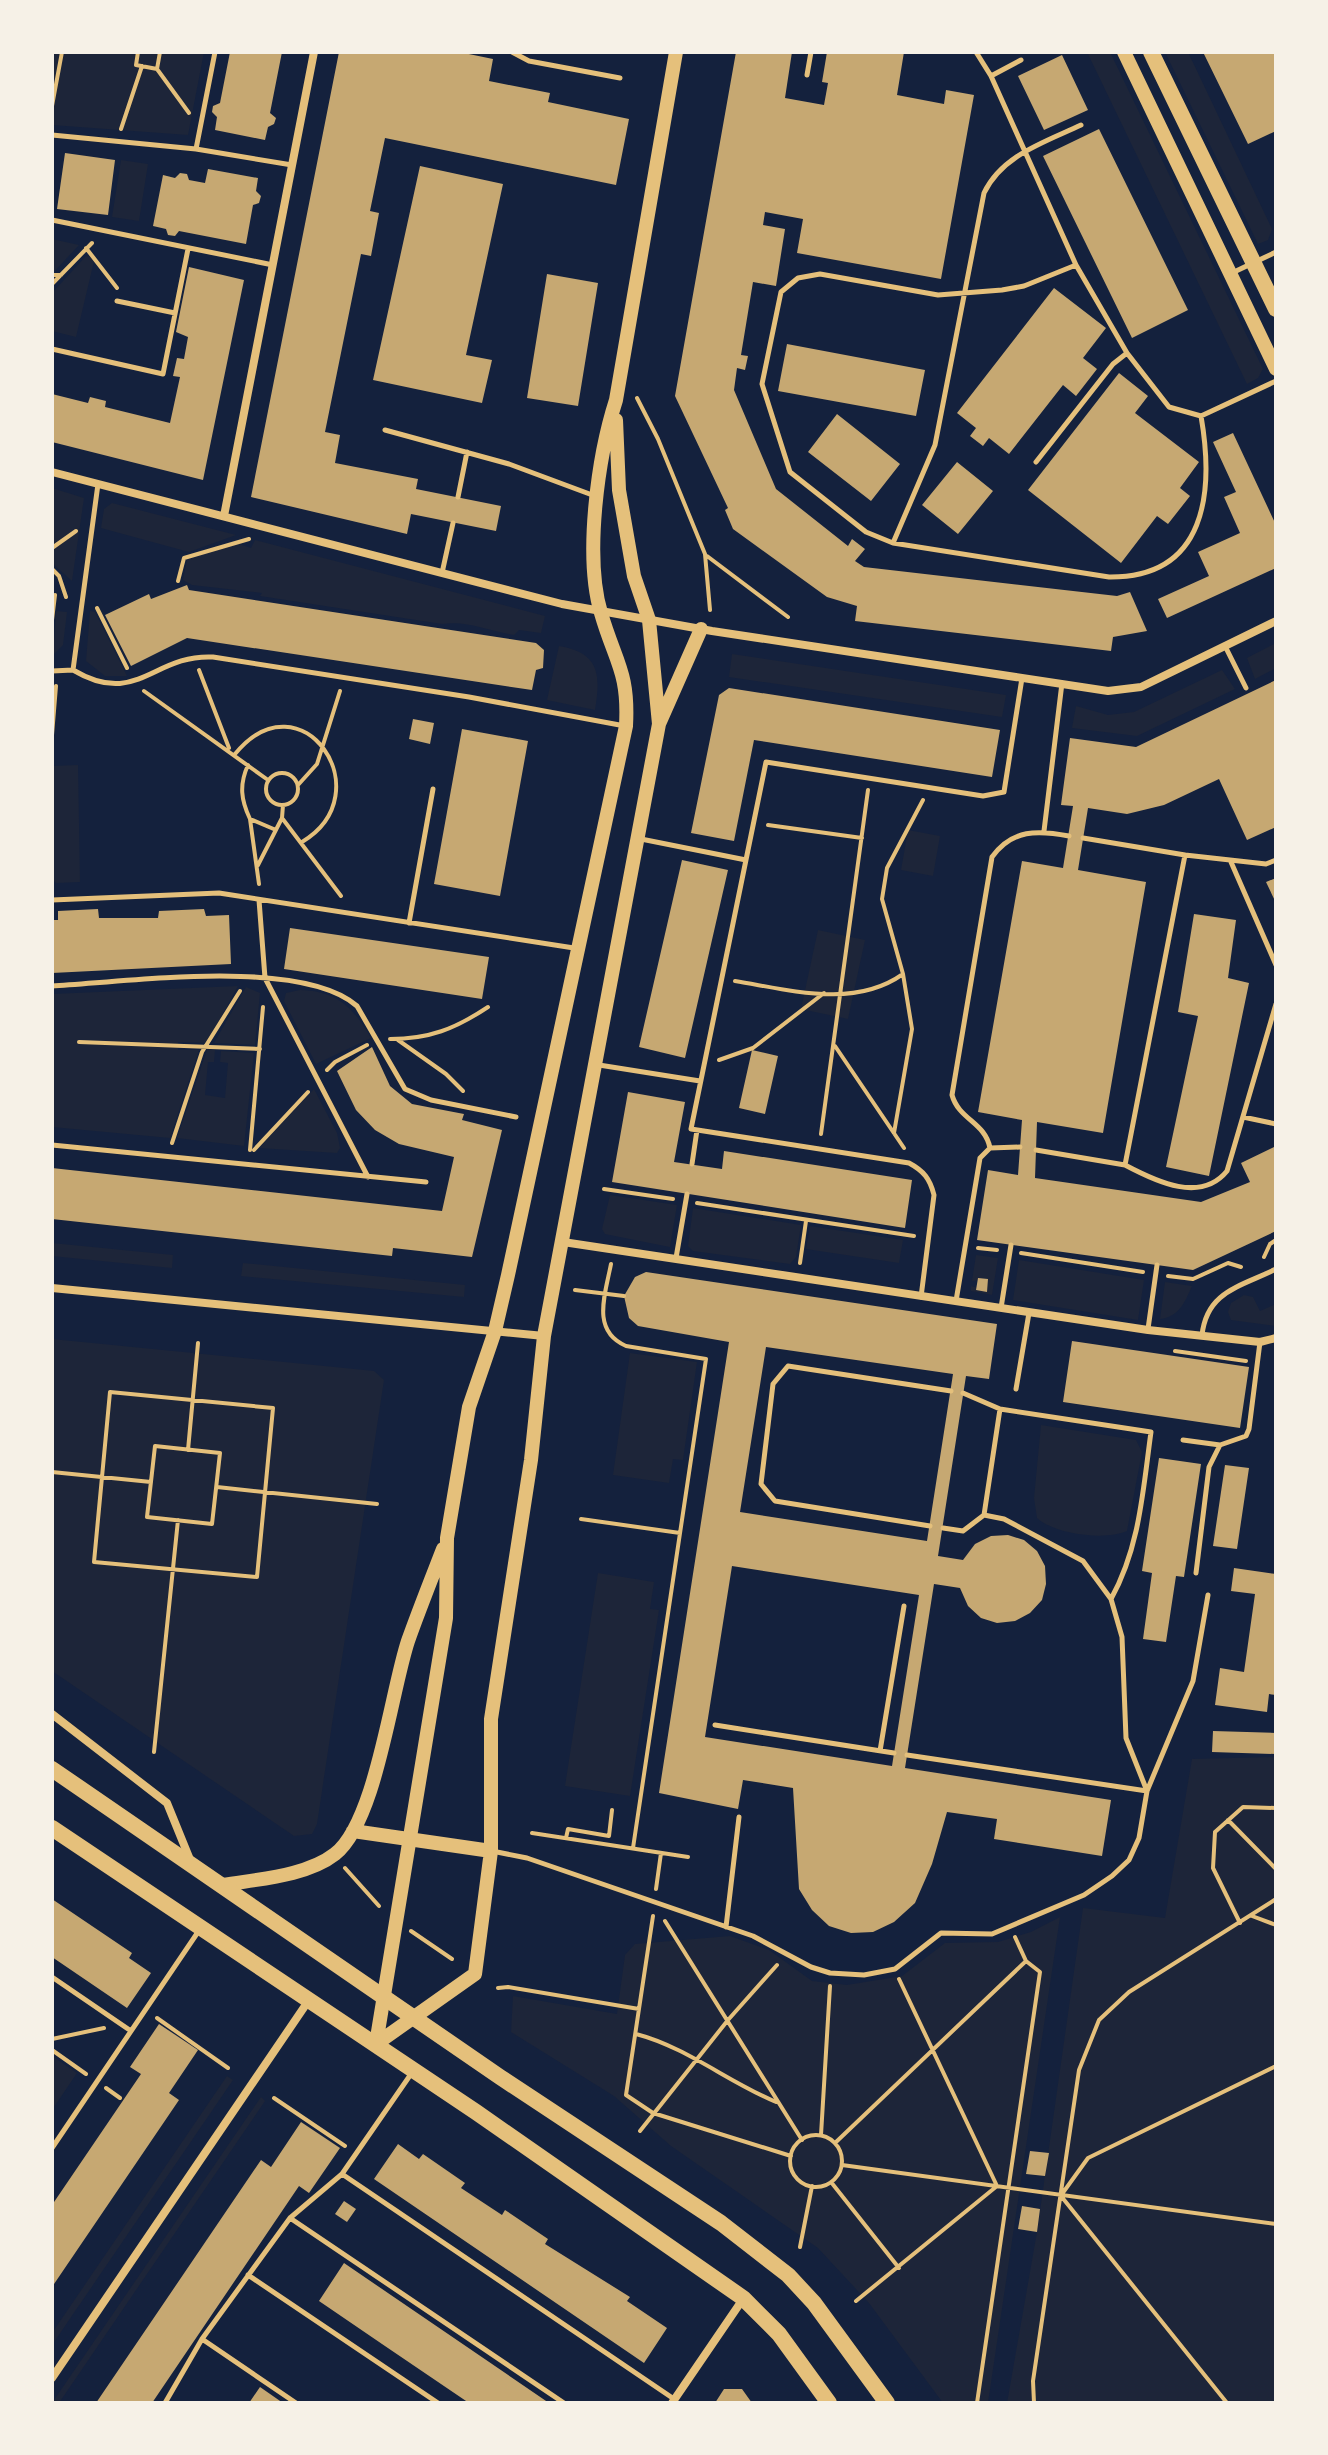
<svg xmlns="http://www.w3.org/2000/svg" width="1328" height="2455" font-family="'Roboto Condensed',sans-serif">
<rect width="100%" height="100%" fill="#14213d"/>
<path fill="#1d2539" d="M52,52H204L188,135L52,125Z
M1087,52H1110L1263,369L1258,378L1247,384Z
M1165,52H1188L1272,229L1268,240L1258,244Z
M121,160L148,164L139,221L112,217Z
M52,239L79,245L52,274Z
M86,256L95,257L76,337L52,331V293Z
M52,488L84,498L72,581L52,563Z
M112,503L236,535L189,552L101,528L104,509Z
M255,540L545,616L541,633L519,630L514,635C489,631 467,620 442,624L260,596L262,593L192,585L183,580L187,560L236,543L251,548Z
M56,611L67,612L63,645L53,655Z
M90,611L95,612L127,676H105L86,661Z
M1276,643V668L1255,679L1247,658Z
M559,646C599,653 601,673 595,710L547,700Z
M732,654L1006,695L1002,717L729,677Z
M1222,670L1235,689L1137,736L1072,728L1076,706L1108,715L1134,712Z
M78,765L80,882L56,883L52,879V766Z
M908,830L940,836L933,876L901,870Z
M818,930L865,940L848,1019L801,1009Z
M238,986L207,1043L178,1042V1050H199L170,1138L52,1127V994Z
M246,987L260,993L255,1045L214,1043Z
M300,990C337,991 353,1007 371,1038L316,1064L284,1001L286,993Z
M207,1050H215L214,1062H208L205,1095L225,1098L228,1063L220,1062L221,1051L254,1053L244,1146L177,1138Z
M314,1089L337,1133L340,1148L337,1153L259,1148Z
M610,1195L677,1205L670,1247L605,1234L602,1229Z
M693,1208L801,1225L796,1257L790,1264L693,1251L688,1246Z
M810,1226L903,1240L899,1263L806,1249Z
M52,1243L173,1255L172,1268L52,1256Z
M976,1255L998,1258L992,1295L971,1291V1286L987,1291L988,1279L972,1281Z
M1019,1260L1144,1280L1138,1320L1013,1300Z
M243,1263L465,1285L464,1297L241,1276Z
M1165,1282L1192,1286C1185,1302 1179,1317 1160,1319Z
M1244,1295L1253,1297L1260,1311L1276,1304V1326L1231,1320L1228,1312L1231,1303Z
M52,1339L374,1371L384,1380L317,1824L312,1834L294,1836L52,1671Z
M630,1353L697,1362L683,1460L673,1459L669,1483L613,1475Z
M1041,1425L1136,1440L1142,1452L1127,1531C1105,1541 1054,1534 1037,1518L1034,1498Z
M598,1573L654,1582L650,1609L659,1610L630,1796L565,1786Z
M1276,1757V2403H1007L1037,2232L1083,1908L1165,1918L1192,1759Z
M1060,1917L988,2403H943L869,2303L818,2248L671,2146L614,2096L511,2032L513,1996L617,2014L625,1955L635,1944L730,1936L769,1950L812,1981L847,1985L902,1976L945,1943L998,1942L1031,1932Z
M52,2056L77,2073L52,2110Z
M227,2076L233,2080L52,2345V2333Z
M261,2097L265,2101L59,2403H52Z"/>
<path fill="#c6a872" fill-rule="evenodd" d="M230,52H282L270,113L276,118L274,124L268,127L265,140L215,130L217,117L212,112L213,106L220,103Z
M339,52H459L493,59L489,81L550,93L548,102L629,119L616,185L385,138L370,211L379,213L371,256L361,254L325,432L340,435L335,463L418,479L416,489L501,506L496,531L411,514L407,534L251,497Z
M736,52H792L785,98L824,105L828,83L822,82L827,52H904L897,95L944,104L946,90L974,95L941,279L797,253L803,219L765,212L763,225L785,229L776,286L753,282L741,355L748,356L745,370L737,368L734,390L776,489L848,546L852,539L865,549L855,561L864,567L1117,596L1130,592L1147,631L1113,637L1111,651L855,621L857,606L827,597L733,529L725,510L728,508L675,396Z
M1203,52H1276V131L1248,144Z
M1062,55L1088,110L1044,130L1018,76Z
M1099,129L1188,310L1132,338L1043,156Z
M65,153L115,160L108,215L57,209Z
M420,166L503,184L466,355L492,360L482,403L373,380Z
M208,169L258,178L256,191L261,196L259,203L253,205L246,244L179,231L175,236L168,235L166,229L153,226L163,175L175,178L180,173L187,174L189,180L205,183Z
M189,267L244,280L203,480L52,442V394L88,403L90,397L106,401L105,407L170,423L180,377L173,376L177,358L184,359L188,337L176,332Z
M547,274L598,283L578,406L527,398Z
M1054,288L1106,328L1083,358L1097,369L1076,396L1063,385L1009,454L989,438L983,446L970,436L976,428L957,413Z
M787,344L925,370L916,416L778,391Z
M1119,373L1148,396L1135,413L1199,462L1180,488L1190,496L1168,524L1157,516L1121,563L1028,490Z
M837,414L900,464L871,501L808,452Z
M1233,433L1276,525V568L1167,618L1158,599L1209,576L1198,552L1240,533L1224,497L1236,492L1213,442Z
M957,462L993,491L958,534L922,505Z
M187,585L189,590L536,643L544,650L543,668L536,670L532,690L187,638L131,666L105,615L149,594L151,599Z
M1276,680V827L1247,840L1219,779L1164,805L1127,814L1088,808L1078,870L1146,882L1103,1133L1037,1122L1035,1178L1201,1202L1250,1182L1241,1163L1276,1146V1231L1193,1270L977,1240L988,1170L1018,1175L1022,1120L978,1112L1022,861L1063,868L1073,806L1061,805L1070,738L1136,747Z
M729,688L1000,730L992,777L754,740L734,841L691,833L719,695Z
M413,719L434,723L430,744L409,739Z
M462,729L528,741L500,896L434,884Z
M682,860L728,870L685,1058L639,1047Z
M1276,878V903L1266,882Z
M98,909L99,918H158L159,911L204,909L206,916L229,915L231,964L52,973V920H58V911Z
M1194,914L1236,920L1228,978L1249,983L1209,1176L1166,1167L1198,1016L1178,1012Z
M290,928L489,957L482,999L284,969Z
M372,1047L390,1086L412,1104L464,1114L462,1120L502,1130L472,1257L393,1248L392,1256L52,1219V1168L442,1211L454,1157L399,1144L375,1130L356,1110L337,1071Z
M752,1050L778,1056L765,1114L739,1108Z
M628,1092L685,1102L674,1162L722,1169L724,1151L912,1180L905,1228L612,1182Z
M646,1272L997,1324L989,1379L966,1376L938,1556L963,1560L975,1544L991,1536L1008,1535L1024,1540L1037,1551L1045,1566L1046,1584L1042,1600L1030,1613L1015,1621L997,1623L981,1618L968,1606L960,1588L934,1584L905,1768L1111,1800L1102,1856L994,1839L997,1819L947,1812L932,1864L915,1903L894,1922L873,1932L851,1933L829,1926L812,1910L799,1889L793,1788L743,1780L738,1809L659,1793L729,1342L638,1326L629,1318L624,1296L635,1277ZM766,1347L953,1374L927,1541L740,1512ZM732,1566L919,1595L892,1766L705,1737Z
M978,1278L988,1279L987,1292L976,1290Z
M1072,1341L1249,1367L1240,1428L1063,1402Z
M1159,1458L1201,1464L1184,1577L1176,1576L1166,1642L1143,1639L1152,1573L1142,1571Z
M1225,1465L1249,1468L1237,1549L1213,1546Z
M1234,1568L1276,1574V1695L1269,1694L1267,1712L1215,1705L1220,1668L1244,1672L1255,1594L1231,1591Z
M1213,1731L1276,1733V1754L1212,1752Z
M52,1899L132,1953L129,1958L151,1973L127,2008L52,1957Z
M159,2024L198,2050L169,2093L179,2100L52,2287V2205L141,2074L130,2067Z
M301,2122L340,2148L309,2193L299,2186L152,2403H96L261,2160L271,2167Z
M398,2144L419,2159L423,2154L465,2183L461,2188L502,2215L505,2210L548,2239L545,2244L630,2297L627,2301L667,2328L644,2363L374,2179Z
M1030,2151L1049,2153L1045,2176L1026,2174Z
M344,2201L356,2209L347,2222L335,2214Z
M1022,2206L1040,2209L1037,2232L1018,2229Z
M344,2263L549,2403H469L382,2344L319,2301Z
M260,2387L283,2403H249Z
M724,2389H742L752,2403H715Z"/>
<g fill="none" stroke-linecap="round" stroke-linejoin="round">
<path stroke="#e5c07b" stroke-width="4" d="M138,52L136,65L157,69
M160,52L157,69L189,113
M52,106L62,52
M121,129L142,66
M86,248L117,288
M52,275H61
M52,284L92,243
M637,398L658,439L705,554L710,610
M52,548L76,531
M707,556L788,617
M52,569L59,576L66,597
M178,581L184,558L249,539
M97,608L127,668
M52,620L55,595
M199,670L229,748
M144,691L268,780
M52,735L56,686
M235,754C301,673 384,793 302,842
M248,765C239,785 241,800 250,819L276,830
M266 789a16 16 0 1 1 32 0a16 16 0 1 1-32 0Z
M298,785L317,764L340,691
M282,818L341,896
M250,819L259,884
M768,825L862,838
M258,865L282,818L283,805
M735,981C790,990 854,1009 903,974
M390,1039C429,1039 455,1029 488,1007
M398,1040L446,1074L463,1091
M79,1042L260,1049
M835,1046L904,1148
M719,1060L753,1048L824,993
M327,1070L335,1062L367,1045
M894,1133L912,1029L903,974L882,899L887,868L923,800
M821,1134L868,790
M172,1143L202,1052L240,991
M250,1150L263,1007
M254,1150L308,1092
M604,1189L673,1199
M697,1203L914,1236
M978,1248L997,1250
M1021,1253L1143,1272
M1264,1257L1270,1244L1276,1240
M800,1263L806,1221
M611,1264C605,1295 591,1331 626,1346L706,1359L633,1848
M1168,1276L1193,1279L1228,1263L1241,1267
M575,1290L624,1296
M1175,1351L1246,1361
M110,1392L273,1408L257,1577L94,1562Z
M155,1446L220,1453L212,1524L147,1517Z
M188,1450L198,1343
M52,1472L151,1482
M217,1487L377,1504
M581,1519L680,1533
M154,1752L178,1520
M1228,1820L1276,1869
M532,1833L688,1857
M566,1838L568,1829L609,1836L612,1810
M345,1868L379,1906
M656,1889L661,1853
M653,1916L626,2095L653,2113L791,2156
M1252,1916L1276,1925
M665,1921L802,2140
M1240,1923L1213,1868L1215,1832L1243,1807L1276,1808
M411,1931L452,1959
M498,1988L508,1987L639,2009
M157,2018L228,2068
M636,2034C686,2047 728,2082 776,2102
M52,2039L104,2028
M52,2050L86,2074
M106,2088L120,2098
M274,2098L345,2146
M640,2131L728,2020L777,1965
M821,2135L830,1986
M790 2161a26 26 0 1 1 52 0a26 26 0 1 1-52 0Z
M835,2143L1026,1961L1015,1937
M842,2165L1276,2224
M831,2182L899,2268
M1062,2194L1088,2158L1276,2066
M1061,2196L1227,2403
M800,2247L812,2186
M856,2301L997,2186L899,1979
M977,2403L1040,1972L1026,1961
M1034,2403L1033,2381L1079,2070L1099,2020L1129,1992L1276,1899"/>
<path stroke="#e5c07b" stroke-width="5" d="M512,52L529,61L620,78
M976,52L991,76L1076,265L1127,353L1169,407L1201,416L1276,381
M807,75L811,52
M991,76L1021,60
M52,135L196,149L292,165
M196,149L215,52
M52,220L273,265
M1076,265L1024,286L1002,290L938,295L820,274L798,278L781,292L762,384L790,472L866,532L893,543L1109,577C1207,578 1214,491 1201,416
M1234,272L1276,252
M117,301L175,313
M52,349L163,374L188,249
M385,430L509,464L595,496
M1036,462L1113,364L1127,353
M458,497L467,452
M893,543L935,445L984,193C1002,155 1045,142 1081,125
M442,573L453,523
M1225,646L1246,688
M73,670C137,708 153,654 213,657L469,697L625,726
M52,671L73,670L98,484
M1044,831L1062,683
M641,839L746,860
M1185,855L1266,864L1276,860
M1231,862L1276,965
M52,900L219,893L574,948
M259,900L265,978L368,1177
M409,923L433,789
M52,986C126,982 301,957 357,1006L405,1089L431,1100L516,1117
M599,1065L700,1081
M1243,1117L1276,1124
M52,1145L426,1182
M990,1148C985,1122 959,1120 952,1095L992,857C1012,829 1038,830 1069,836
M1036,1150L1125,1165L1185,855L1083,838
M692,1164L697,1130
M1125,1165C1157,1182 1201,1203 1227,1171L1276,1004
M676,1258L687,1194
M921,1297L934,1195C930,1179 924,1171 909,1163L691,1129L766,762L983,796L1004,792L1022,678
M956,1301L980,1158L990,1148L1020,1147
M1001,1308L1011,1245
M1148,1329L1157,1265
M1202,1335C1207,1291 1240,1287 1276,1269
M1016,1389L1029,1313
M963,1393L1000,1409L1151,1432C1143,1489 1140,1547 1111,1599
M1183,1440L1220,1445
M930,1526L775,1501L761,1484L773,1384L788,1366L951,1391
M943,1528L963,1531L984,1515
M1196,1573L1209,1467L1220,1445L1246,1436L1249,1429L1260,1342
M715,1725L894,1753
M880,1751L904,1606
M907,1755L1147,1791L1193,1681L1208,1595
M492,1851L527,1858L753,1936L811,1967L830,1973L864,1975L895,1969L941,1933L992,1934L1084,1895L1112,1876L1129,1860L1139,1838L1147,1791L1126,1738L1122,1637L1111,1599L1083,1561L1004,1519L984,1515L1000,1409
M726,1927L739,1817
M52,1977L131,2031
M52,2148L198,1932
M342,2174L674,2399
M290,2218L564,2403
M248,2275L438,2403
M202,2339L296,2403
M165,2403L202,2339L290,2218L342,2174L411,2074"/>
<path stroke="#e5c07b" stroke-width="8" d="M52,472L562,604L712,631L1108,691L1141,687L1276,621
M224,516L314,52
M563,1242L1148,1330L1260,1342L1276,1338
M52,1288L544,1336
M52,1714L167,1803L191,1862
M52,2378L309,2000
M672,2403L743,2299"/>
<path stroke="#e5c07b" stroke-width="14" d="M1124,52L1276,369
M659,724L701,629
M353,1831L491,1851
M223,1885C258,1879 307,1876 335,1854C376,1822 391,1692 408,1641C419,1610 431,1580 443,1549
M376,2044L446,1618L447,1538L469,1407L495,1331L508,1275L626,726C629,671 615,662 601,613C584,556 598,456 616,400L676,52
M376,2044L475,1974L491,1851V1719L531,1460L544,1336L659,724L649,620L634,576L619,490L616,420"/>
<path stroke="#e5c07b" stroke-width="16" d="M1151,52L1276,309"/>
<path stroke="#e5c07b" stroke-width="16" d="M52,1769L500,2077L721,2223L788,2275L814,2303L887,2403
M52,1828L476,2112L743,2298L779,2334L829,2403"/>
</g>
<rect width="1328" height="2455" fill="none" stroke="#f6f1e7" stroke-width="108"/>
</svg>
